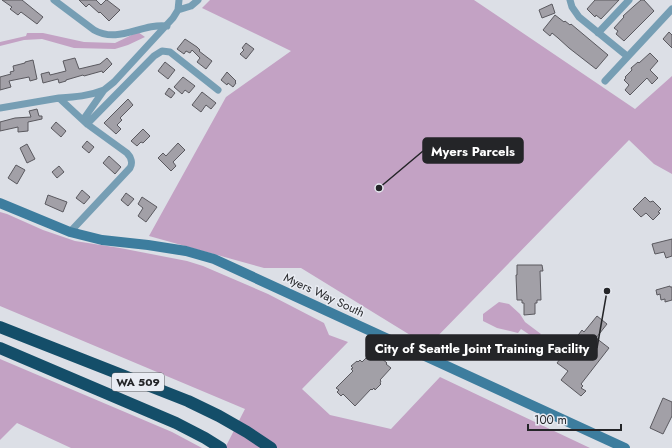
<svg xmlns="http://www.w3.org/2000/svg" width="672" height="448" font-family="Jost,sans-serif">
<rect width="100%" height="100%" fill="#dcdfe6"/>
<path fill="#c3a2c4" d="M210,0H474L635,109L672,76V174L654,164L629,140L428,346L301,268H264L149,236L226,97L291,51L202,8Z
M138,32L145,37L128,45L115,49L74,48L42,39L24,40L0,46V42L26,36L27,33H43L84,42L115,43Z
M0,212L7,214L43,230L75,241L120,248L187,261L203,266L268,294L324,323L329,335L348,342L302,389L330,415L391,429L440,377L590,448H225L245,409L0,306Z
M499,302L509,304L520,314L525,322L541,334L536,339L521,329L518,333L497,328L483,321V314Z
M0,359L172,432L202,448H71L17,423L0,440Z"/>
<path fill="#a2a0a7" stroke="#5a595f" d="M2,0H22L43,17L37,24L21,12L18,15L10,9L12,7Z
M79,0H96L101,5L106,0H107L120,10L109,21L100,12L99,13L89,4L86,7Z
M595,0H619L601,19L596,15L595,17L587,9Z
M641,0H644L654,11L624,41L616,34L618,31L614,28L624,17L623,16L634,6Z
M552,4L555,13L542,18L539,10Z
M555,15L564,22L565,21L570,25L571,24L608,55L596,69L569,48L558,38L552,33L550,36L543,30Z
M669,32L672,35V48L663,39Z
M185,39L197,47L200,50L199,51L212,61L206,69L197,62L200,58L192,50L190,53L186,51L184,54L177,49Z
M246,43L254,49L246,59L240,54L244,50L242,48Z
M650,53L658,61L650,70L658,78L652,84L647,78L630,95L625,90L629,85L624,80L626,78L625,77L632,70L631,68L638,62L639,63Z
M75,58L79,69L100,64L107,58L112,64L103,73L102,71L84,76L83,75L66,80V81L59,83L58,79L43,83L41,74L49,72L50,75L66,71L63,61Z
M33,60L37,79L30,81L29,77L9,81L11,87L0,90V77L11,74L10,72L14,71L13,66L25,63V62Z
M165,62L175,70L168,79L158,71Z
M227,72L236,81L235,82L236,83L233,87L228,83L227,85L221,80Z
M183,77L195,86L189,93L185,90L182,94L174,87Z
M169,88L175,93L171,98L165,94Z
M202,92L216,103L211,109L206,105L201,112L192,105Z
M128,99L133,105L120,118L122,120L117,125L121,129L116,134L104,123Z
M37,109L39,116H42V119L28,122V131L18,132V127L0,131V122L15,118L31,117L29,111Z
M56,122L66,131L61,137L51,128Z
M143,129L150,136L143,143L141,142L137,146L131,141Z
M87,141L94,147L89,153L82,147Z
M178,143L185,150L173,162L176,166L171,171L158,158L163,153L166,156Z
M27,144L35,159L27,163L20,148Z
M109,156L121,167L115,174L103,163Z
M16,165L25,170L17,184L8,178Z
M59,166L64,172L57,178L52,172Z
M82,190L90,197L84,204L76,198Z
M126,193L134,199L128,206L121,200Z
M48,195L67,202L63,212L45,204Z
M142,197L157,207L146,222L138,216L143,208L138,204Z
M645,197L650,202L653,201L661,209L658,212L660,213L653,220L646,213L641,217L633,209Z
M672,239V256L666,258L664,252L655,254L652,244Z
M517,265H542L543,271H540L541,300H537V303H535V314L524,315V303H522V300H517L516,275H517Z
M670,286V287H672V300L665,302V299L661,300L660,294L657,295L656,290Z
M597,316L607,324L596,338L609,348L581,384L583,386L581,388L586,391L581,396L561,380L568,371L557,363L582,330L584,332Z
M373,351L387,363L386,364L391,368L380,380L381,381L380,383L381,384L375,390L374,388L372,390L371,389L355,406L343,394L341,396L337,392L339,390L336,388L353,371L351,369L353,368L351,366L357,361L358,362L360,360L362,362Z
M663,398L672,402V416L663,434L650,428Z"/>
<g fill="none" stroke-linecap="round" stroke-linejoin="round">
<path stroke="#769eb4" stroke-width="7" d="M54,0L94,30C119,44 141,23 167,26
M570,0L572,7L579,17L627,56
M178,10L191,6L198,0
M598,33L629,0
M605,81L672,9
M59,98C75,97 89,96 104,90
M0,108L59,98L87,124L127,153C131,157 133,163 130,168L70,232
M83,120L104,90L114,82L173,18L178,10L179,0
M87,124L154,56L162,51L170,52L218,90"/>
<path stroke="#3d7d9e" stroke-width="10" d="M0,203L70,232L102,240L148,245L186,251L214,259L625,448"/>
<path stroke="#144e69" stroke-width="12" d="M0,327L188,401L219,416L247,432L271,448
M0,348L176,423L205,438L221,448"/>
</g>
<g text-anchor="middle" stroke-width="3" stroke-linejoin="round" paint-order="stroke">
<rect fill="#e9ecf3" stroke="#5f6165" stroke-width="1" x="112" y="373" width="52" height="18" rx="3"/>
<g font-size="11" font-weight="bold" fill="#242528">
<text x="138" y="386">WA 509</text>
</g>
<g font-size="12" fill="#242528" stroke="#e9ecf3">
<text transform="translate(324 295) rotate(25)" y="4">Myers Way South</text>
</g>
</g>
<path fill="none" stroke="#242528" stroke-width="1.5" d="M379 188L423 151M607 291L597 348"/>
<g fill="#242528" stroke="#e9ecf3" stroke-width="1.5">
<circle cx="379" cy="188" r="4"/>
<circle cx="607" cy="291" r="4"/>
</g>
<g fill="#242528" stroke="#242528" stroke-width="1.5">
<rect x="423" y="138" width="100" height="25" rx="4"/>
<rect x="366" y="335" width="231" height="25" rx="4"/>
</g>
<g font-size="13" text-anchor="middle" font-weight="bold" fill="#fff">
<text x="473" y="156">Myers Parcels</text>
<text x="482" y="353">City of Seattle Joint Training Facility</text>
</g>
<path d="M528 424v6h93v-6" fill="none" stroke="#242528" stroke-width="2"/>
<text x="534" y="424" font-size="12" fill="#242528" stroke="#e9ecf3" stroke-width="3" paint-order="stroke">100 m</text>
</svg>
